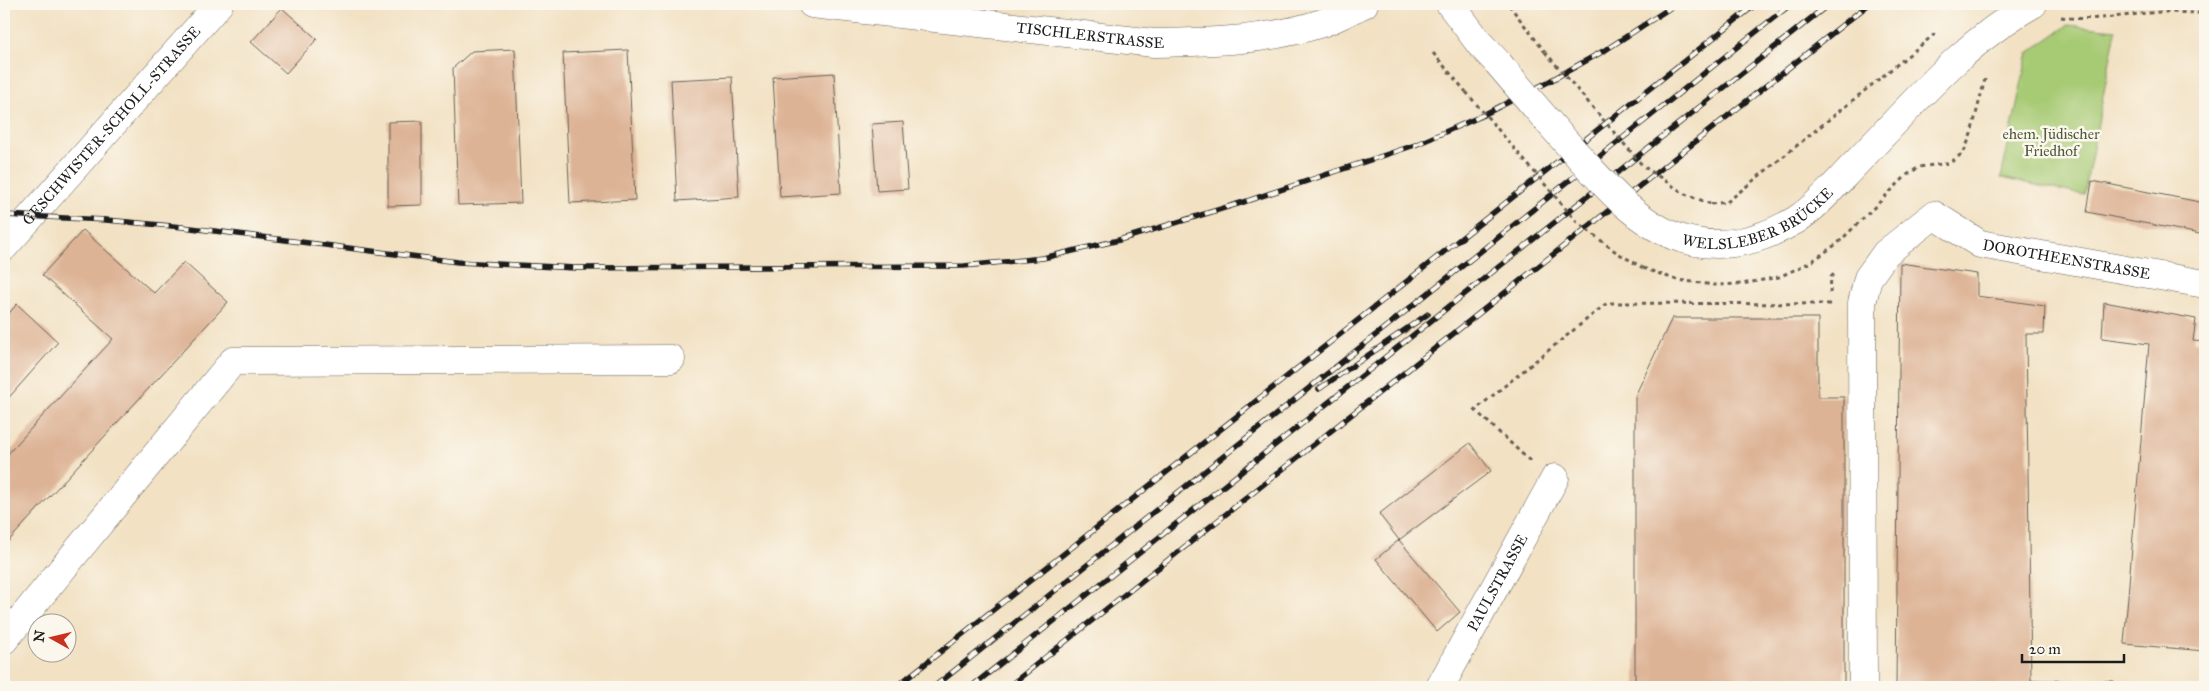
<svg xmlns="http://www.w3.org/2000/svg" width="2209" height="691" font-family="'IM FELL Great Primer',serif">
<rect width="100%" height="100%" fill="#fbf7ec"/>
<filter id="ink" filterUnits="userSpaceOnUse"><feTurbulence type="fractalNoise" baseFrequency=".02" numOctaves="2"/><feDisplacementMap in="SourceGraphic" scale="10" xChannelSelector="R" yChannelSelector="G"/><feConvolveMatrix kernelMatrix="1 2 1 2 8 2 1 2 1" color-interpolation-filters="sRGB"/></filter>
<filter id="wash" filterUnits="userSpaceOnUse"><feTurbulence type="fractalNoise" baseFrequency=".0096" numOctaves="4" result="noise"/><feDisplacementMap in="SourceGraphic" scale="20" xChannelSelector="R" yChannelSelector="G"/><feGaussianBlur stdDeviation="1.12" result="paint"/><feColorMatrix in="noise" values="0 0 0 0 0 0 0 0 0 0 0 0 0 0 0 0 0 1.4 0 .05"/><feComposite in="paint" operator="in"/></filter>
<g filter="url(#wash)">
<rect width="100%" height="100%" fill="#f2e1c3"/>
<path fill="#a7ca74" stroke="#627348" d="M2068,25L2116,30L2084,195L2001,178L2028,53Z"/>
<g id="blocks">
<path fill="#ddb395" d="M282,8L317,39L286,73L251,42Z
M515,49L521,203L458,205L453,68L472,51Z
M628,50L635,200L570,203L563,53Z
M834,73L841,193L780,197L773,77Z
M732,77L739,197L677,201L671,80Z
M422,121V205L388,206V122Z
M903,122L908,189L877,191L872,124Z
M2092,181L2205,203V235L2087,212Z
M83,230L154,293L184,262L228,302L4,546V458L113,339L42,275Z
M1900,263L1977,274V296L2045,306L2044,334H2026L2031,680L2114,681V687H1896Z
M2104,302L2196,319L2193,341L2205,342V651L2124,644L2149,344L2102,338Z
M17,304L58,342L4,403V319Z
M1672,318H1818V397H1844V687H1635V396Z
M1470,443L1491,471L1399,540L1379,514Z
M1399,540L1460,612L1437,632L1376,559Z"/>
</g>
</g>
<g filter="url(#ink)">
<use href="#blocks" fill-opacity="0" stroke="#676156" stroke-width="1"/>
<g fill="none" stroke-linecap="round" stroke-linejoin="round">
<defs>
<g id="minor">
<path id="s1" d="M812,4L1154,43C1211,42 1267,41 1322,23C1337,18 1350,10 1364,4"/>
<path d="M1450,4L1480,44L1498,63"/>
<path id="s2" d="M1674,236C1716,252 1757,243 1796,220C1819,205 1839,180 1859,160C1913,104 1964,42 2033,4"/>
<path id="s3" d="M4,247L219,4"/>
<path d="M4,640L233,361L671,359"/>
<path id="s4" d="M1440,687L1555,478"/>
<path id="s5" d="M1863,687L1862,303L1868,278L1886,253L1934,215L1980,244L2205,284"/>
</g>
</defs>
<use href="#minor" stroke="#676156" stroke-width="29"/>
<path stroke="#676156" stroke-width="3" stroke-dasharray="4 4" stroke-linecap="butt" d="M1509,5L1545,52
M2061,17C2100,22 2124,14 2162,12C2176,12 2191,13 2205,13
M1433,53L1466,92
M1711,204L1727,202L1936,33
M1643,268L1677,280L1715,285L1742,284L1779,277L1811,262L1838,243L1907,175L1919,167L1950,163L1964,152L1971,134L1985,79
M1830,293L1831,277L1836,272
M1530,461L1475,410L1607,303L1831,304"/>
<use href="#minor" stroke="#fff" stroke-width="28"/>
<defs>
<path id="rail" d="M4,215L106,220L183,227L458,262L576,268L964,266L1043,258L1119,240L1244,202L1415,145L1477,118L1548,82L1607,49L1676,4
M1319,389L1428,314
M896,687L1756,4
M934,687L1791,4
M971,687L1829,4
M1008,687L1869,4"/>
</defs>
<use href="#rail" stroke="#1c1c1c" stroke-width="5.5"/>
<use href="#rail" stroke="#fbf7ec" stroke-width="4" stroke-dasharray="11" stroke-linecap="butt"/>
<defs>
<path id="minor-bridge" d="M1498,63C1526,96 1554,129 1583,161C1610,190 1636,221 1674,236"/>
</defs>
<use href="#minor-bridge" stroke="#676156" stroke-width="29" stroke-linecap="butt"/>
<path stroke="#676156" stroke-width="3" stroke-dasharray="4 4" stroke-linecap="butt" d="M1545,52L1643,166L1685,194L1711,204
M1466,92L1577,222L1616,252L1643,268"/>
<use href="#minor-bridge" stroke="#fff" stroke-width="28"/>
</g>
</g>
<g text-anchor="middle" stroke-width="5" stroke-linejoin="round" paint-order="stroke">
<g font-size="15" fill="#1c1c1c" stroke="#fbf7ec">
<text dy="5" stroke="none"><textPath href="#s1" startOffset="280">TISCHLERSTRASSE</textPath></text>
<text dy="5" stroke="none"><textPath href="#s3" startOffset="162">GESCHWISTER-SCHOLL-STRASSE</textPath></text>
<text dy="5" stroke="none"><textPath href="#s2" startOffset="91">WELSLEBER BRÜCKE</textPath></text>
<text dy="5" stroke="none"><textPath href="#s5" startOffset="644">DOROTHEENSTRASSE</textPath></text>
<text dy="5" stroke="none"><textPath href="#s4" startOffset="119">PAULSTRASSE</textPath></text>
</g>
<g font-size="15" fill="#4d593b" stroke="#fbf7ec">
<text x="2051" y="139">ehem. Jüdischer<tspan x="2051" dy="17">Friedhof</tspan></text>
</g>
</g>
<rect width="2209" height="691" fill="none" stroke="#fbf7ec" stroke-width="20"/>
<g transform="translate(52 638) rotate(278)"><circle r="24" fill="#fbf7ec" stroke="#a29f99"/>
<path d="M0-4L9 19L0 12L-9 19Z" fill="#c8321e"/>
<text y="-8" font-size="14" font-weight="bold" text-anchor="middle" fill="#1c1c1c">N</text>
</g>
<path d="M2022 654v8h102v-8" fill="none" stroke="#1c1c1c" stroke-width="2.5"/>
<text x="2029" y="654" font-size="15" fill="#1c1c1c" stroke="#fbf7ec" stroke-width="4" paint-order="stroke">20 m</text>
</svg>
